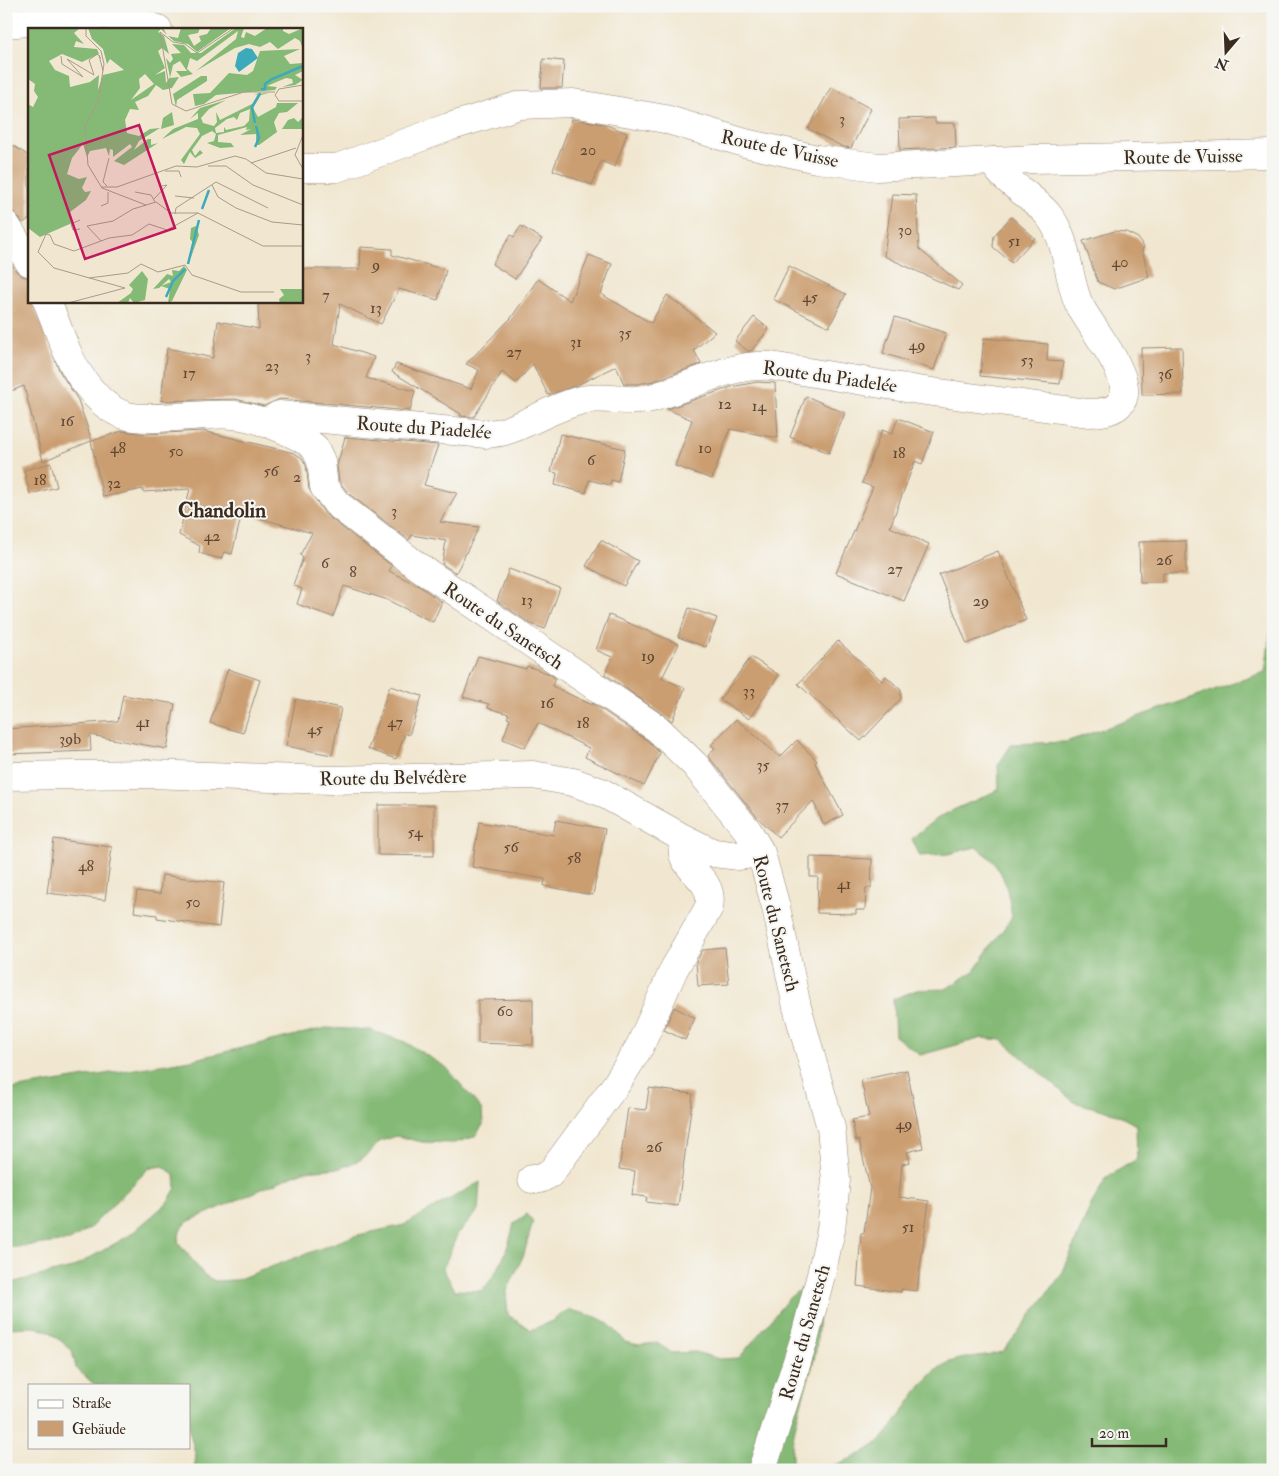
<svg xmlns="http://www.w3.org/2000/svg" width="1279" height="1476" font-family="'IM FELL Double Pica',serif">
<rect width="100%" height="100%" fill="#f6f6f2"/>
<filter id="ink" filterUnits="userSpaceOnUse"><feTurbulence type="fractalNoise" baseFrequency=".02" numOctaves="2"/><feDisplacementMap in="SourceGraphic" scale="10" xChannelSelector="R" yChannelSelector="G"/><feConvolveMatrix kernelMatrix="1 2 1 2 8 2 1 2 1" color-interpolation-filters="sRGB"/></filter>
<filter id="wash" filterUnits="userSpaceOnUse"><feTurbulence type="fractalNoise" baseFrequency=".0096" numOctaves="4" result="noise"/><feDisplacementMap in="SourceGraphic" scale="20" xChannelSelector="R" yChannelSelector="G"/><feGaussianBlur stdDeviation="1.12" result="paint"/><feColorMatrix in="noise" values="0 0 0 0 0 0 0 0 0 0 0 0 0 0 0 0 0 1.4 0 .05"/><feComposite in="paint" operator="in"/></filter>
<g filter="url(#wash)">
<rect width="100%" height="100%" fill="#f1e7d0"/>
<path fill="#84ba76" stroke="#60724a" d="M1273,612V1470H821C842,1462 866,1455 882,1439C903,1417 922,1373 950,1362C966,1356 986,1356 1003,1352L1062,1274L1091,1205L1107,1177L1137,1159L1136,1125L1114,1113L1074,1102L1002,1040L982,1038L920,1055L895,1036L893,999L917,990L946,989L974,971L1012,917C1007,885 1005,867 976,847L948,854L920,856L912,839C941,810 965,807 999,789L998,765L1012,744L1066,742L1265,672Z
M326,1028L370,1030L405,1042L447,1068L482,1110L483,1125L474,1137L454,1143L422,1142L396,1136L381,1141L362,1159L341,1168L303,1171L187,1222L180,1231L178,1242L204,1275L215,1281L236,1280L354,1236L404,1225L480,1182L478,1211L457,1235L443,1269L455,1290L482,1291C500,1270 508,1250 514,1223L527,1214L533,1221L524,1254L506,1293L508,1315L531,1330L552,1321L568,1310C597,1316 606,1317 625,1342L639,1345L657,1343L672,1353L695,1352L719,1359L739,1358L789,1298L802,1288L819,1310C818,1323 818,1336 816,1349C812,1378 782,1445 795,1470H194L196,1456L189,1430V1385H95L76,1368L72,1350L49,1331L35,1327L6,1328V1284L72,1268L130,1235L167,1203L176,1188L175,1175L163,1166L149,1168L90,1228L70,1241L6,1248V1090L191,1060Z"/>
<g id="blocks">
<path fill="#cb9e71" d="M543,59L564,61L562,88H541Z
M831,87L871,109L851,148L843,147L808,129Z
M935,118V123H955L956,147L900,150L899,119Z
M572,119L604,124L627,133L615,167L601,161L592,185L553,170Z
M6,141L29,156V219L23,223L14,212L6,210Z
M892,194L916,195L919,249L962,285L958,290L884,256Z
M1011,217L1035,238L1012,263L993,247L994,236Z
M521,226L542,239L515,279L492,264L511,235L514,237Z
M1115,231L1126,232L1138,238L1144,247L1142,250L1149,277L1114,289L1098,282L1083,241Z
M361,247L392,249V255L446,270L438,300L399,289L381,324L340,304L334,344L374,357L366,378L415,391L410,411L280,399L264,406L235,399L161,401L167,348L213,358L218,321L259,329L258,301H301V269H360Z
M6,255L16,271L22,276L29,278V301H32L60,372L78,400L92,441L122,431L147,434L203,431L294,453L302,458L306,465L309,489L325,514L392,566L389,571L419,586L442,602L433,622L385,599L344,586L333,617L297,604L302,589L293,585L303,558L300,555L312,533L242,513L232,554L224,552L221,559L199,553L200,546L179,535L190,489L143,492V489L103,497L91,441L43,461L24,386L6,393Z
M589,255L612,264L601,294L651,323L667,295L715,332L694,350L701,364L654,381L637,384H624L616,366L577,385L548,395L533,364L516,383L502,372L474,417L460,416L461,414L392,372L396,364L471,389L479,370L466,364L511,318L538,279L570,301Z
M789,266L846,294L829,327L773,299Z
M754,317L769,329L751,351H748L735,341Z
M895,317L946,333L934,370L883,353Z
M984,338L1048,344L1047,361L1063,362L1060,384L980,376Z
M1182,347L1183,394L1142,395L1141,348Z
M757,382L775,383L778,438L730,429L712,479L675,466L692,420L667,409L731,387Z
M806,396L845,413L829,453L790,437Z
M898,418L934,432L922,464L915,461L890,527L929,544L904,601L836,573L873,487L862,483L882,430L892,434Z
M560,434L625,449L618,482L611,480L610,485L589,480L586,493L555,485L557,473L551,472Z
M345,437L438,445L424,485L457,493L440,522L479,527L456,573L442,564L446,541L412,535L409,540L348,493L339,481L337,466Z
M51,463L57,487L30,494L24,470Z
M601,540L638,561L624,586L586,566Z
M1186,541V573H1163V582H1140L1139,542Z
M998,551L1026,620L967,644L939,575Z
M509,569L560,588L545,629L531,624L497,601Z
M689,608L717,618L706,647L678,637Z
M609,615L679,644L662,678L685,688L672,721L605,674L612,657L596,650Z
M838,641L882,681L886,676L901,690V699L861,741L798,684Z
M478,656L526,669L527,666L550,674L555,678L552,686L592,705V703L648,741L660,753L644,786L585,757L589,748L538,723L525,748L503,739L510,719L507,718L509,714L488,708L489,704L463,697Z
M751,657L779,675L749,719L720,699Z
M228,669L260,680L243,733L210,723Z
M390,686L422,696L409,735L405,733L396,759L368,749Z
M123,695L175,704L167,749L90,735L91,751L6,754V729L118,721Z
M296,699L341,708L332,755L286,746Z
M736,719L780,757L797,740L817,761L815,763L843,815L824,825L813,801L778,837L756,816L708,756L715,748L711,745Z
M378,805H434V856L378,855Z
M556,820L605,829L593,895L544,886L545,879L472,867L479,822L553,835Z
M54,839L112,847L105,900L47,893Z
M810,857L872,859L871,888H866L865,910H856V914L817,913L818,877H810Z
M162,875L224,883L219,927L157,918V915L134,912L137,891L160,894Z
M725,948L729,984L698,986L696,962L703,950Z
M533,999V1045L478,1043V1000Z
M674,1007L695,1018L685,1040L664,1030Z
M907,1070L923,1148L907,1152L910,1162L902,1164L899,1197L929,1201L917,1291L901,1289V1292L857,1286L861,1233H864L870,1188L859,1140L856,1141L852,1120L869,1117L861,1080Z
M649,1088L693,1094L678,1206L646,1202L647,1197L632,1195L635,1171L619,1169L628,1108L646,1110Z"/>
</g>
</g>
<g filter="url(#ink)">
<use href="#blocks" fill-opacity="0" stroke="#968877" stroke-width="1"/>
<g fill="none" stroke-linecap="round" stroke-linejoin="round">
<defs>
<path id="minor" d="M6,24L105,15L132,20L158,29
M301,168H337L449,127L520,105L573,103L665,119L745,143L817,159L877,167L1034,159L1273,154
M6,225L29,262
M47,301C59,329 67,360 86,384C95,396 109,410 124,415C148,423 205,412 234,415C257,417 290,431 309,443L315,448L321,461L324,487L337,504L416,565L658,729L695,765L748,831L761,853L776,907L797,1007L831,1128L836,1180L831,1230L821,1275L804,1340L762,1470
M265,423L279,415L486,434C493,433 501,433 508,430C534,421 556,406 582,400C608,394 629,406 658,396C697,384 729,364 771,366L918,390L1088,413C1169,413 1091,332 1078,302C1067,275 1068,240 1049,216C1035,197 1000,180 993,161
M6,776L147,774L331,780L533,775L573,782L601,792L681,837L714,853L739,856L761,853
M532,1179H540L550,1174L617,1083L640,1046L674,969L709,907C716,874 674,871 684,839"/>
</defs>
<use href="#minor" stroke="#968877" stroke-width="29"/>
<use href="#minor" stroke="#fff" stroke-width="28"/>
</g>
</g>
<g text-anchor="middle" stroke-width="4" stroke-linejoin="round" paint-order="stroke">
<g font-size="16" fill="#5f4733">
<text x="842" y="124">3</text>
<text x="588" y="155">20</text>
<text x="905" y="235">30</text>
<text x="1014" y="246">51</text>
<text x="1120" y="267">40</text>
<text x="376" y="270">9</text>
<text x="326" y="300">7</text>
<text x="810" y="302">45</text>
<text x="376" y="313">13</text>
<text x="625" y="338">35</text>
<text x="576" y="347">31</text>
<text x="917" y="350">49</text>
<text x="514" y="357">27</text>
<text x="308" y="361">3</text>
<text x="1027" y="365">53</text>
<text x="272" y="371">23</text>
<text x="189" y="378">17</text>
<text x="1165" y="379">36</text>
<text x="725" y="409">12</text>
<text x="759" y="411">14</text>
<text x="67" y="426">16</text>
<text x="118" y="453">48</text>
<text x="705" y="453">10</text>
<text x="176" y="456">50</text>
<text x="899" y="458">18</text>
<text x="591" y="465">6</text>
<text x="271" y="476">56</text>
<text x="297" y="482">2</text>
<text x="40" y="485">18</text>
<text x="114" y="488">32</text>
<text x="394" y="516">3</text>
<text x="212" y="541">42</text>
<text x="1164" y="565">26</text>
<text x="325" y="568">6</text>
<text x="895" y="574">27</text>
<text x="353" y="577">8</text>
<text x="527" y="605">13</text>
<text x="981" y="606">29</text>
<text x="648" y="661">19</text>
<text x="749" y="696">33</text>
<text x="547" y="708">16</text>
<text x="143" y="727">41</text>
<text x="395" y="727">47</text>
<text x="583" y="728">18</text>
<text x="315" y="734">45</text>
<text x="70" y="744">39b</text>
<text x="763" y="770">35</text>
<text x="782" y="810">37</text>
<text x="415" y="837">54</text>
<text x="511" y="852">56</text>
<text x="574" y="863">58</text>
<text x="86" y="871">48</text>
<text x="844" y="889">41</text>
<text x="193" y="907">50</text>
<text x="505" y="1016">60</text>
<text x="904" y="1129">49</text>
<text x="654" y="1152">26</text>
<text x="908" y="1232">51</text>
</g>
<g font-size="19" fill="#3b2a1e" stroke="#f6f6f2">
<text transform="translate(780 148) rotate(12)" y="7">Route de Vuisse</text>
<text transform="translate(1183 156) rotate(-1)" y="7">Route de Vuisse</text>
<text transform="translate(830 376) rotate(8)" y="7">Route du Piadelée</text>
<text transform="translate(424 427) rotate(4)" y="7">Route du Piadelée</text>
<text transform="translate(504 625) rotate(34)" y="7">Route du Sanetsch</text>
<text transform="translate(393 777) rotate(-1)" y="7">Route du Belvédère</text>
<text transform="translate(777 923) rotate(76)" y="7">Route du Sanetsch</text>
<text transform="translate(804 1332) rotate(-74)" y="7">Route du Sanetsch</text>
</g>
<g font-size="21" font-weight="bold" fill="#3b2a1e" stroke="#f6f6f2">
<text x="222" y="517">Chandolin</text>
</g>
</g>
<g transform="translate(28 28)">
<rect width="275" height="275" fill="#f1e7d0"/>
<path d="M0,0H52L46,5L56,16L48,13L46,19L69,21L71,26L54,34L34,26L21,33L27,42L41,48L42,59L62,54L71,47L70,62L75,47L96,42L82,31L79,36L75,21L64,11L60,0H135L139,7L133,1L130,4L136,8L141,26L134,20L130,23L137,40L127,47L137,43L138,55L142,49L138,30L142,35L145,31L143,26L153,25L144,16L156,17L163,25H173L208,0H216L213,9L216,10L218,4L227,8L239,0H255V3L261,6L275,0V21L272,13L267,10L250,21L242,14L232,19L221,16L207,20L168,43L208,11L210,3L169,33L162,30L159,41L165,46L153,49L148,43H159L152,33L145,37L142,50L151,49L144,60L135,62L128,57L120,68L107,74L111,82L102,81L97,92L99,105L111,108L122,101L132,100L111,113L106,122L120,111H123V117L130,115L96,137L86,133L104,119L102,116L85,129V122L82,121L81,128L78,120L62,123L59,129L55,116L44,130L39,146L51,151L59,149L54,160L57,164L63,163L58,172L42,184L44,195L12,209L0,200V76L5,79L10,69L6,63L7,56L0,51ZM117,46L126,56L103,72L112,60L111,51ZM153,0H172L170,5L160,7L166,18L173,13L171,8L179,6L183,0H203L169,24L160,16L146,13L140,8L150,10ZM272,21L256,28L262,36L275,35V43L267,47L275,52L267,57L254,59L265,55L264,51L258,50L239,58L249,59L247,62L188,67L176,76L167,78L165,66L182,65L201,45L219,47L225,43L232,23ZM173,48H179V53L149,72L148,79L145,66ZM241,65L233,67L225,80L230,89L248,79L249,75H270L259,84L251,85L246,94L249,104L231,117H228V106L212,107L223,101L218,102L219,99L190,107V114L203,115L206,119L192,120L179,115L186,113L188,106L184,103L174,108L164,122L167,128L172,122L175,125L167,130L162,124L156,136L153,132L172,106L169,100L158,99L134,111L145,101L170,91V85L162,91L172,80L198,72L181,81L173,90L175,95L186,98L189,94L188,84L192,92L226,75L231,67L226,66ZM222,81L221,93L216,98L198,102L196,99V104L188,105L187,100L199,91L206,89L209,92L212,85ZM144,84L146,97L133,101L135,90ZM275,89V101H254L260,92L266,90L270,94ZM168,198L171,207L162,232L166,216L162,211L163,200ZM156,238L159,242L144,273L140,275L142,261L133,258L143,254L141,251L131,260L125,261L139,246L145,248L144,242L151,243ZM114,243L120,251L117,272L106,275L102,270L100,275H89L103,265L105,261L101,257ZM252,261H275V275H252L251,271L256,267Z" fill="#84ba76" fill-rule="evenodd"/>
<path d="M218,20L224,21L230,30L211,44L207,38L210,25Z" fill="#3daabc"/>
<path fill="none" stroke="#3daabc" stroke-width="2.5" d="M233,61H237V56L244,51L275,38M227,95L224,79L232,65M227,119L231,110L228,98M174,181L181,162M160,236L171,192M138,269L145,253L157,241"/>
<path fill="none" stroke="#a89b89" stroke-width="1" d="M58,0V8L73,23L76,36L70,74L57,98L60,137L74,160L118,177M206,0L169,25L157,16L145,14L132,4L144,76L158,83L216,64H247M71,27L75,43M33,28L34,36L55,49L39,31L66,47L61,32L69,26L73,30M275,57L251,61L247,67L251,73H275M275,107L267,127L275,141M223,135L268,120M180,138H198L225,157L275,177M137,143H151L153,149M184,157L190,169L208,180L244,194L275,197M79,158L75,154L81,130M73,159H89L148,138L169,139L207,128L218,131L238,145L275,151M107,164L123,167L127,174M147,168L166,170M126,171L139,157L134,158M73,178L80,175V164M170,185L235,218H275M147,186L148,180L188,154L240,180M52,201L45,202L43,196L52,192M73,213L59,198L85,193L105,181L128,174L143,185H170M61,250L100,245L113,236L130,244L157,237L164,247L213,264H246M40,275L97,260L26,240L10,224L18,206L22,207L26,216L46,223L81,210L104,207L121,196L139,202L170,185"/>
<path fill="#c2185b" fill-opacity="0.15" stroke="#c2185b" stroke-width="2.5" d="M111,97L147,200L57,231L21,127Z"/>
<rect width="275" height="275" fill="none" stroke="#3b2a1e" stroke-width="2.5"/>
</g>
<rect width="1279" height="1476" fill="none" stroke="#f6f6f2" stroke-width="25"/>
<rect x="28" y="1384" width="162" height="65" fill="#f6f6f2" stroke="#aba49d"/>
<rect x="38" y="1400" width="25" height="8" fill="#ffffff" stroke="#aba49d"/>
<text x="72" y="1408" font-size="15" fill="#3b2a1e">Straße</text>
<rect x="38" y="1421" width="25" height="15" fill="#cb9e71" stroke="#aba49d"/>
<text x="72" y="1434" font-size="15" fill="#3b2a1e">Gebäude</text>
<g transform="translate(1226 52) rotate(199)" stroke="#f6f6f2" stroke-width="4" paint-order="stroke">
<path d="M0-4L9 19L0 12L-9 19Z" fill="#3b2a1e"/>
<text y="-8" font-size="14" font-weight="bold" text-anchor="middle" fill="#3b2a1e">N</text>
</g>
<path d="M1092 1438v8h74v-8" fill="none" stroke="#3b2a1e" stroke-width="2.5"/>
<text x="1099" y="1438" font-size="15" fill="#3b2a1e" stroke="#f6f6f2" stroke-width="4" paint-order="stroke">20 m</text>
</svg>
